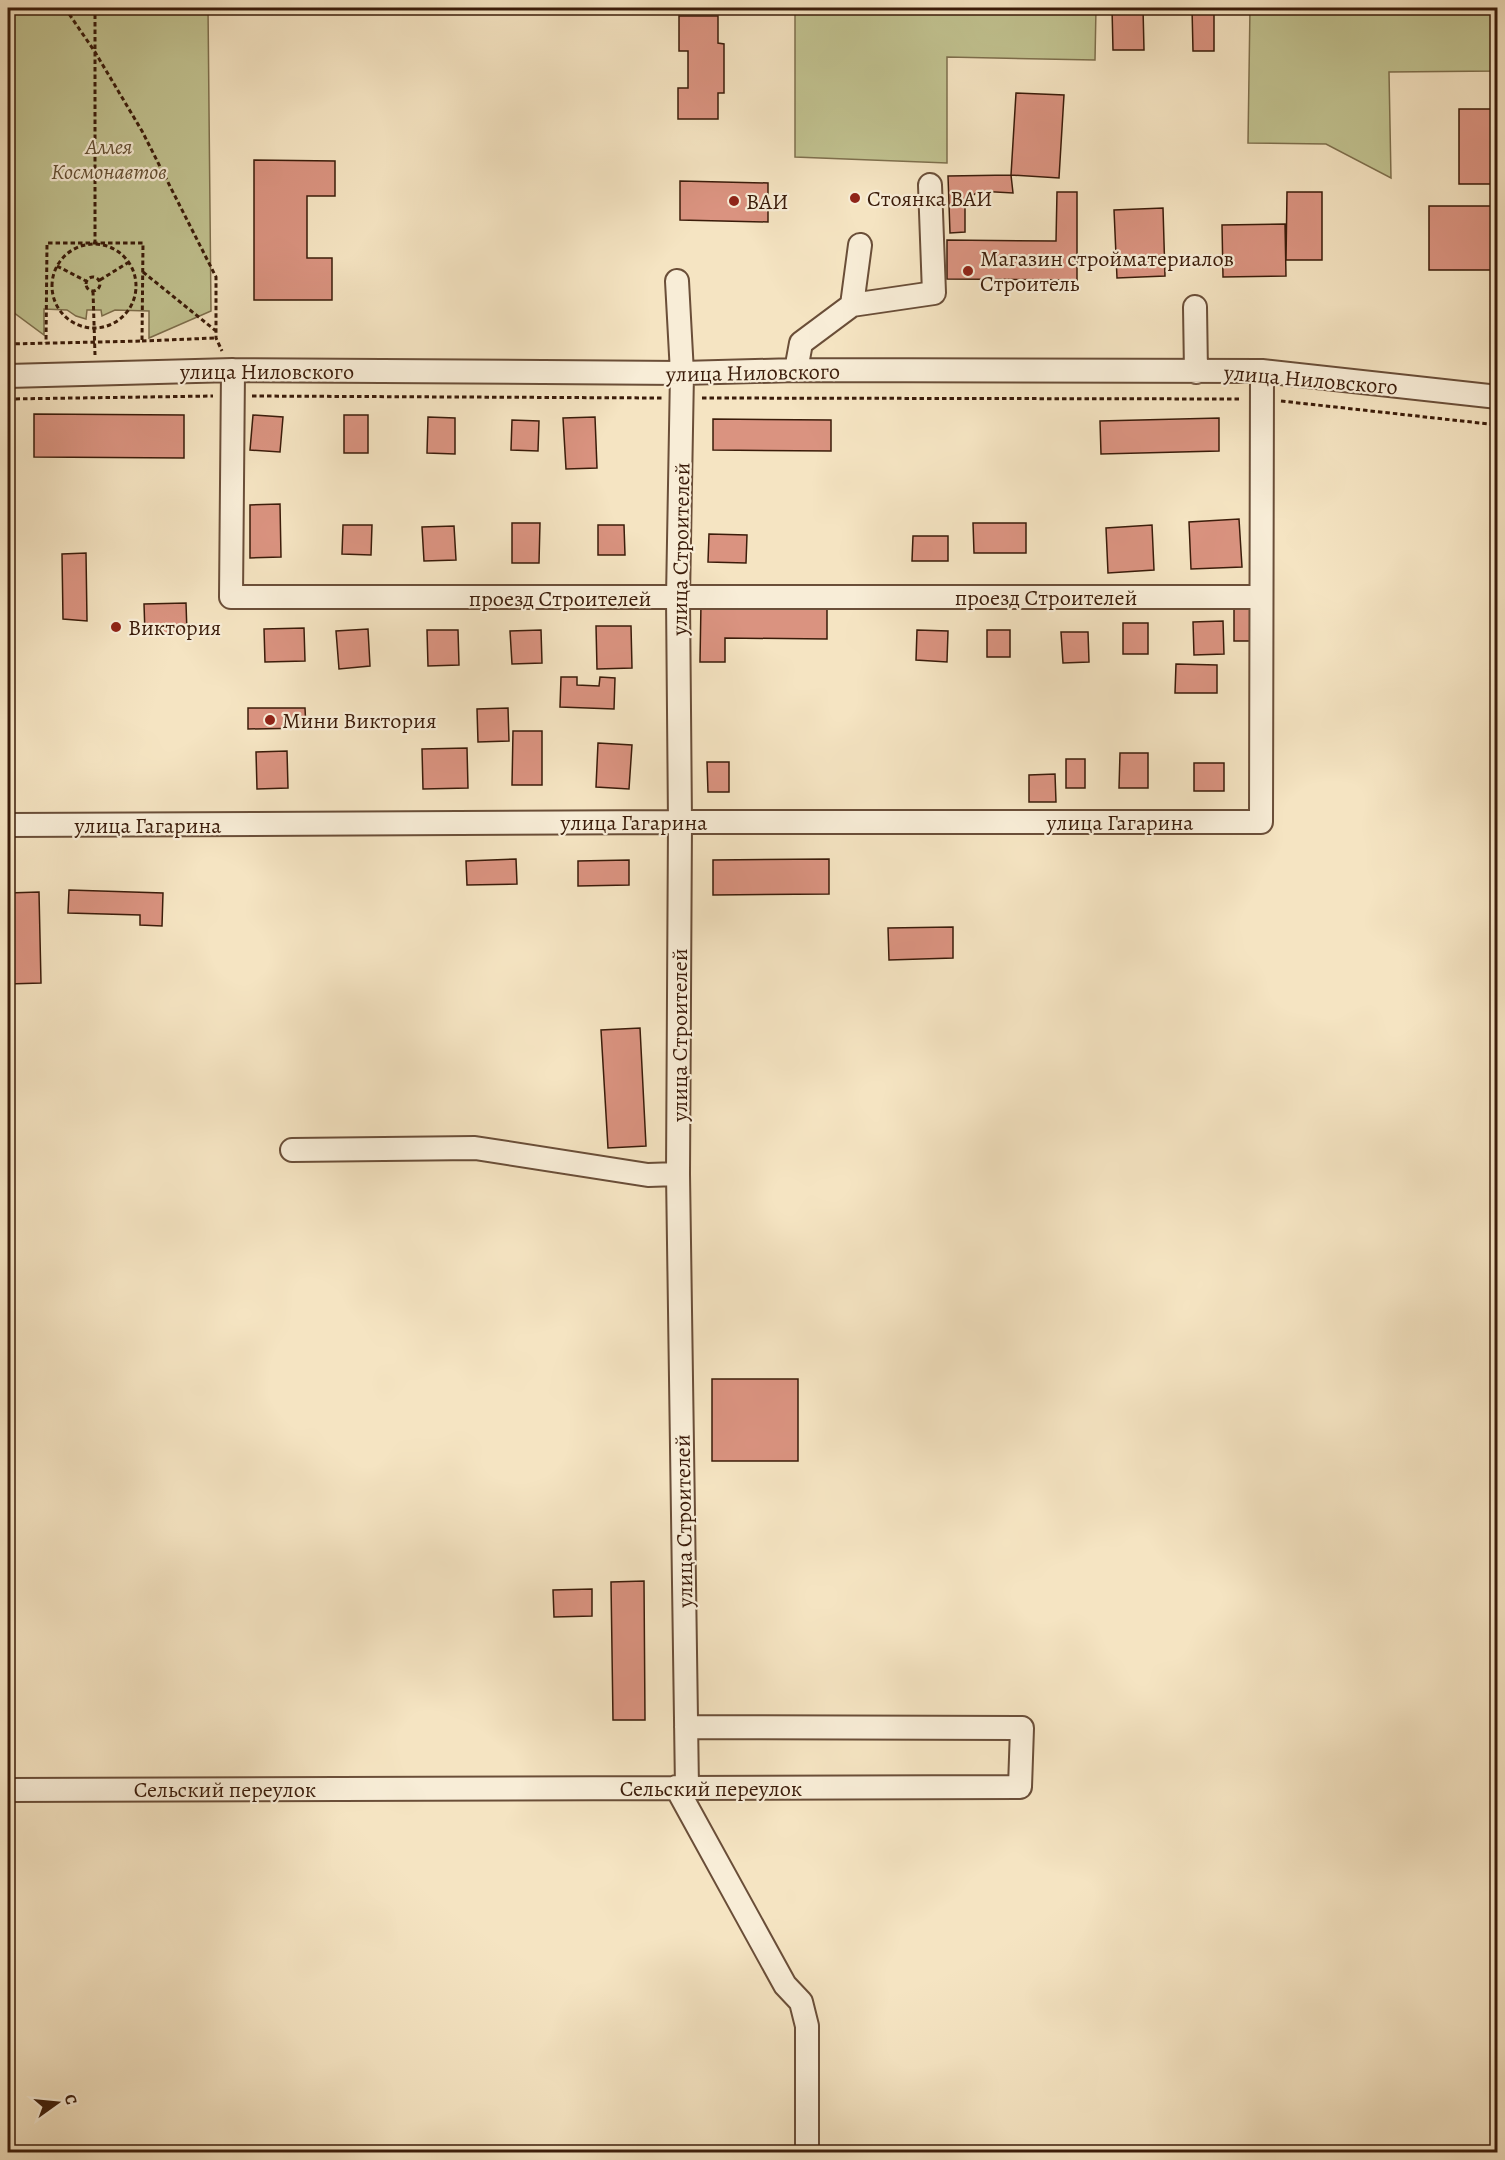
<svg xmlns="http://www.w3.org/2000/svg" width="1505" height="2160" font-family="Alegreya,serif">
<rect width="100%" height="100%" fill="#f5e4c2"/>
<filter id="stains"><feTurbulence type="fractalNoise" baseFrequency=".00333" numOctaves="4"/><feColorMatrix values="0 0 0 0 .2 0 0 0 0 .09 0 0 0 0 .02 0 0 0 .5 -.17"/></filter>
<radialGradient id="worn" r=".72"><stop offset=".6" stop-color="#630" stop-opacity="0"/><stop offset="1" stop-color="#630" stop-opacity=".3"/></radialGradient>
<path fill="#c1c290" stroke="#7e6f4d" stroke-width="1.5" d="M9,8H208L211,311L149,338V311L115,310L102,316L101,310H87L86,319L76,316L67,310L44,309V335L9,309Z
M795,8H1096L1095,60L947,57V163L795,157Z
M1250,8H1497V71L1389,72L1391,178L1326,144L1248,143Z"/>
<path fill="#da9380" stroke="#3b1c0a" stroke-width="1.5" d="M1112,8H1143L1144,50H1113Z
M1192,8H1214V51H1193Z
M679,16H718V43L724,44V93H718V119H678V88H688V51H679Z
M1016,93L1064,95L1059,178L1011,175Z
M1459,109H1498V184H1459Z
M254,160L335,161V196H307V258H332V300H254Z
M1011,175L1013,193L978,191L965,203V232L950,233L948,176Z
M680,181L768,183V222L680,220Z
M1057,192H1077V280L947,279V240L1056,241Z
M1287,192H1322V260H1286Z
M1429,206H1498V270H1429Z
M1163,208L1165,276L1117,278L1114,210Z
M1285,224L1286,276L1223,277L1222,225Z
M34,414L184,415V458L34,457Z
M253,415L283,417L280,452L250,450Z
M344,415H368V453H344Z
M428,417L455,418V454L427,453Z
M595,417L597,468L566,469L563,418Z
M1219,418V451L1101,454L1100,421Z
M713,419L831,420V451L713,450Z
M512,420L539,421L538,451L511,450Z
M280,504L281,557L250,558V505Z
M1239,519L1242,567L1191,569L1189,522Z
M512,523H540L539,563H512Z
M973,523H1026V553H974Z
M343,525H372L371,555L342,554Z
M598,525H624L625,555H598Z
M1152,525L1154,570L1108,573L1106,528Z
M454,526L456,560L424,561L422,527Z
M709,534L747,535L746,563L708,562Z
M913,536H948V561H912Z
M86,553L87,621L63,619L62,554Z
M186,603L187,633L145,634L144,604Z
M701,603L827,604V639L725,638V662H700Z
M1234,605H1250V641H1234Z
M1223,621L1224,654L1194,655L1193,622Z
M1123,623H1148V654H1123Z
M596,626H631L632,668L597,669Z
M304,628L305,661L265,662L264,629Z
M368,629L370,666L339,669L336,631Z
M427,630H458L459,665L428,666Z
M541,630L542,663L512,664L510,631Z
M917,630L948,631L947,662L916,660Z
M987,630H1010V657H987Z
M1061,632H1088L1089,662L1063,663Z
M1176,664L1217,665V693H1175Z
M561,677H577V685L599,686L600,677L615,678L614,709L560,707Z
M248,708H305L306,728L248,729Z
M508,708L509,741L478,742L477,709Z
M513,731H542V785H512Z
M598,743L632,745L629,789L596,787Z
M467,748L468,788L423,789L422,749Z
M287,751L288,788L257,789L256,752Z
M1120,753H1148V788H1119Z
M1066,759H1085V788H1066Z
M707,762H729V792H708Z
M1194,763H1224V791H1194Z
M1055,774L1056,802H1029V775Z
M516,859L517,884L467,885L466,861Z
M829,859V894L713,895V860Z
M629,860V885L578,886V861Z
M69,890L163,893L162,926L140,925V915L68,913Z
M39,892L41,983L8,984V893Z
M953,927V958L889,960L888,928Z
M640,1028L646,1146L608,1148L601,1030Z
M712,1379H798V1461H712Z
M644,1581L645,1720H613L611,1582Z
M592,1589V1616L554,1617L553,1590Z"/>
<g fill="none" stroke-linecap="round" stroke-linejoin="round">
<defs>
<path id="minor" d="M677,281L682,373L678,598L680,822L678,1174L687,1788
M852,305L860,245
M1195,307L1196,372
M233,370L231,597H1261
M796,370L801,343L852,305L934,293L930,185
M8,376L233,370L682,373L796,370L1262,371L1498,397
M8,825L680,822H1261L1262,371
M292,1150L475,1148L648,1175L678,1174
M676,1787L785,1985L801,2002L807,2026V2152
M8,1790L1020,1787L1022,1728L686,1727"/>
</defs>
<use href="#minor" stroke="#6a4e38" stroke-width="26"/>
<path stroke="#3b1c0a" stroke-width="3" stroke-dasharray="4.5 3" stroke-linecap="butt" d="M65,8L95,52L142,131L216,277V338L222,351
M95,244V8
M52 286a42 42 0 1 1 84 0a42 42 0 1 1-84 0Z
M57,266L86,281
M143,272L216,331
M86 284a7 7 0 1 1 14 0a7 7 0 1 1-14 0Z
M100,280L129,262
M93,291L95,355
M142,341L215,338
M8,344C52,343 97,342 142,341L143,243H47L46,343
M252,396L663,398
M702,398L1242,399
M8,399L213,396
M1281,401L1498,425"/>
<use href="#minor" stroke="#f8edd7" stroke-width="22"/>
</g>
<g fill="#8f2418" stroke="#f8edd7" stroke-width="2">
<circle cx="855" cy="198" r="6"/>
<circle cx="734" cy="201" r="6"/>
<circle cx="968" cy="271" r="6"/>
<circle cx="116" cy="627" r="6"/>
<circle cx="270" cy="720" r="6"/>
</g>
<g text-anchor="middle" stroke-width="4.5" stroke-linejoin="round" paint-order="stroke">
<g font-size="22" font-style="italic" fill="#634e32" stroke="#f8edd7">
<text x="109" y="154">Аллея<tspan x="109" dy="25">Космонавтов</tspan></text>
</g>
<g font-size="22" fill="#3b1c0a" stroke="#f8edd7" text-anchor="start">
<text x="867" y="206">Стоянка ВАИ</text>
<text x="746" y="209">ВАИ</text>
<text x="980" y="266">Магазин стройматериалов<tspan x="980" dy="25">Строитель</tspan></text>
<text x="128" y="635">Виктория</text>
<text x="282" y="728">Мини Виктория</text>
</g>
<g font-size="22" fill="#3b1c0a" stroke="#f8edd7">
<text x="267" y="379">улица Ниловского</text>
<text transform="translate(753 372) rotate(-1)" y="8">улица Ниловского</text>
<text transform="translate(1311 379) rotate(5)" y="8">улица Ниловского</text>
<text transform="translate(680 549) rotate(-89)" y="8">улица Строителей</text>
<text x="1046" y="605">проезд Строителей</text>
<text x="560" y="606">проезд Строителей</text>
<text x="634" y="830">улица Гагарина</text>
<text x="1120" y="830">улица Гагарина</text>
<text x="148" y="833">улица Гагарина</text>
<text transform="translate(679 1035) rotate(-90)" y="8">улица Строителей</text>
<text transform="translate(683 1521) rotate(-91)" y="8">улица Строителей</text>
<text x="711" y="1796">Сельский переулок</text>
<text x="225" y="1797">Сельский переулок</text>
</g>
</g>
<rect width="1505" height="2160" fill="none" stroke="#f5e4c2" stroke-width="30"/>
<rect x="9" y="9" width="1487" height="2142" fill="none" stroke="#3b1c0a" stroke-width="3"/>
<rect x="15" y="15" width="1475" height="2130" fill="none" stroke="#3b1c0a" stroke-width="1.5"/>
<g transform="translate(57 2103) rotate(75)" stroke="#f8edd7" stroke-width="4.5" paint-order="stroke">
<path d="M0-4.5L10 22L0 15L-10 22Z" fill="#3b1c0a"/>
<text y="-9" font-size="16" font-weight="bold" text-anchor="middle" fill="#3b1c0a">С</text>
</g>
<rect width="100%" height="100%" filter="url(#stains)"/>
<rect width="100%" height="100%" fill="url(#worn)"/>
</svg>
